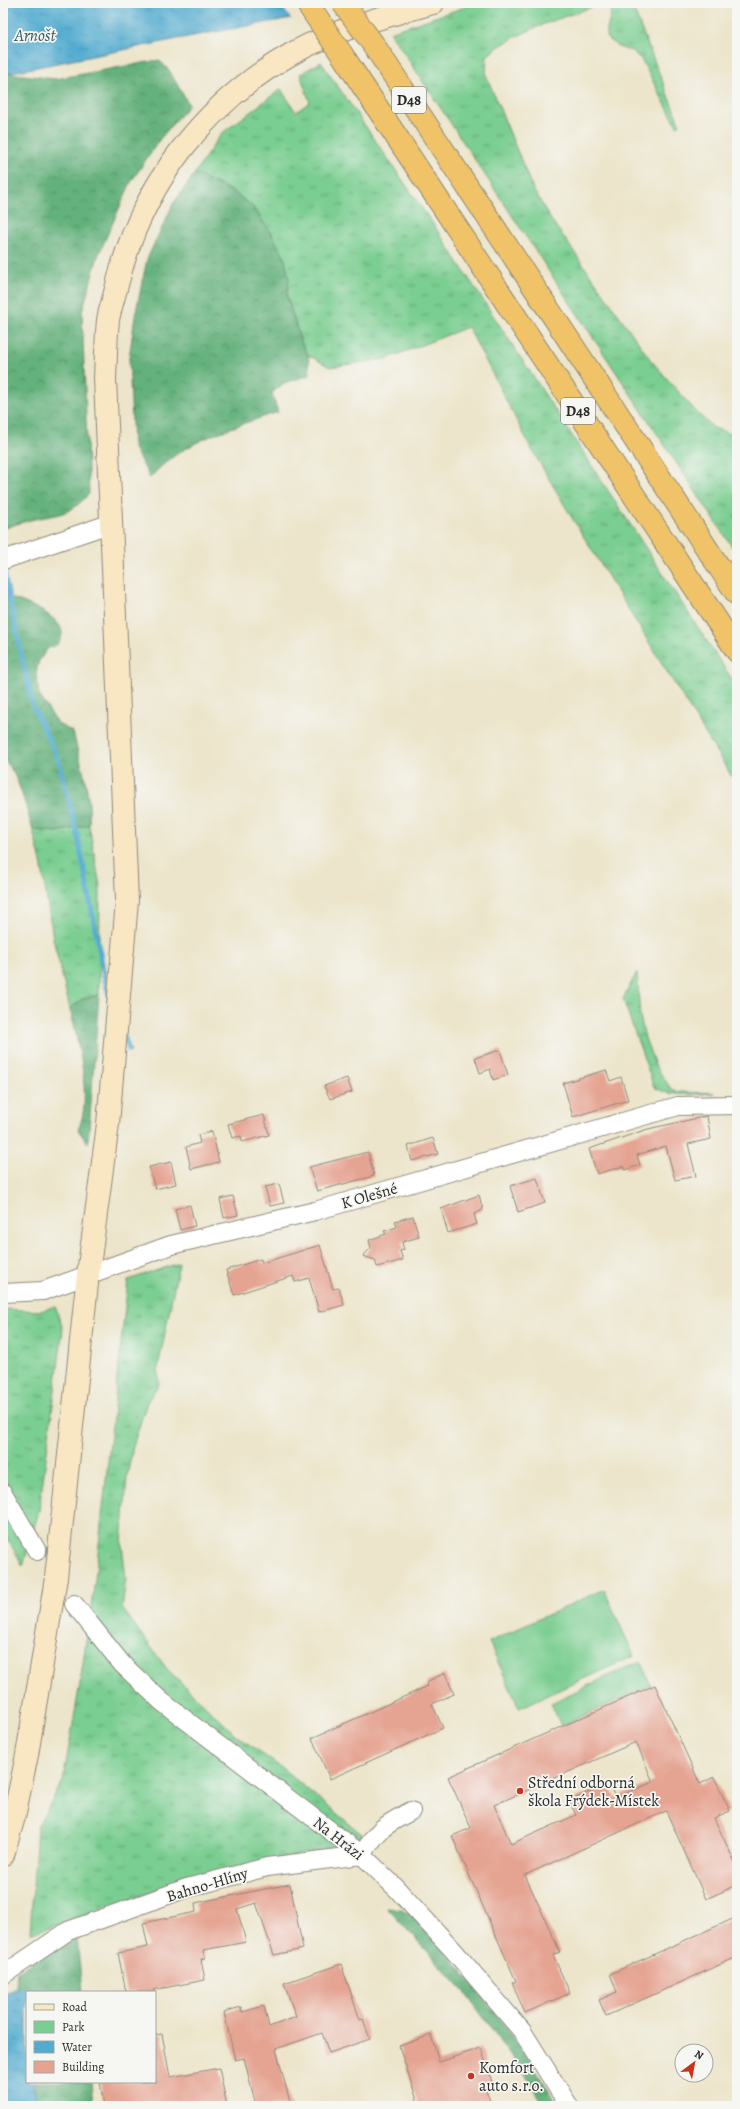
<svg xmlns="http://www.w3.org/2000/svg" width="740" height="2109" font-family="Alegreya,serif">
<defs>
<pattern id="grass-tufts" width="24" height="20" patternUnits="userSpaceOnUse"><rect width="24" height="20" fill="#7ace91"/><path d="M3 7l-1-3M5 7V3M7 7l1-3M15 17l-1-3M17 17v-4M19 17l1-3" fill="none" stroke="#64a777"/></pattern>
<pattern id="forest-crowns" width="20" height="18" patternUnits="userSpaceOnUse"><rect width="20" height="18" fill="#63b17b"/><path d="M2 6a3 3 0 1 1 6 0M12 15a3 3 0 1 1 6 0" fill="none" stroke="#529065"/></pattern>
<pattern id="water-ripples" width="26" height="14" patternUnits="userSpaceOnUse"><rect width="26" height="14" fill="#52acd0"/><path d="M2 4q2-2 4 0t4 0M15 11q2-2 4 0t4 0" fill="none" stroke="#448ca9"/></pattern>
</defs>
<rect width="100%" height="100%" fill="#f6f6f2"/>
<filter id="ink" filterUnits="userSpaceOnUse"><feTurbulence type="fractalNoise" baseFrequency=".025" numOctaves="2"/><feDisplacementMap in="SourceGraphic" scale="8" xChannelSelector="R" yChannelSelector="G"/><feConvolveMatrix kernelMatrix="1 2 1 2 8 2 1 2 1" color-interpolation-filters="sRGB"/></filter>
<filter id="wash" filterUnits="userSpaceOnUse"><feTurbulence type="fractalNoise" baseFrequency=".012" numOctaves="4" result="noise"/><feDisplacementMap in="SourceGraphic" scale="16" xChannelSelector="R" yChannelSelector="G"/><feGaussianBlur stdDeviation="0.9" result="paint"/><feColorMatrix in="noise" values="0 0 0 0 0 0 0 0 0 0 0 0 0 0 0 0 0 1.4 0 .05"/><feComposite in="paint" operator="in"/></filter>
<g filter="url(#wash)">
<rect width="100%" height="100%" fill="#ece5cb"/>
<path fill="url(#grass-tufts)" stroke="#527c5e" d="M477,3H631L680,125L677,126L641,59L632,51L618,47L607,38V29L611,13L607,6L601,4C567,16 513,32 487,56L486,75L533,189L550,218L650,359L698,414L714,428L734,435L737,441V554L390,32Z
M321,62L433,224L737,687V785L574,521L532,450L468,327L386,359L330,367L308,355L301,342L287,296L289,279L284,256L270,231L251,205L233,192L195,173L221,134L281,89L296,112L310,102L300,74Z
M89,825L100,886L99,995L82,999L70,1009L53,938L41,862L33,830L57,832Z
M637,972L640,1016L645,1038L655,1065L671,1089L679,1092L714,1093C694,1094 671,1098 654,1087L623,999Z
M179,1263L158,1368L159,1384L147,1402L133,1446L127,1477L122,1544L126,1579L122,1608L167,1669L236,1735L283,1769L364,1836L320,1850L186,1880L30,1934L37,1827L63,1781L80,1683L95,1580L128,1280Z
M55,1306L63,1329L39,1511L23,1566L3,1531V1309L41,1311Z"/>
<path fill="url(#forest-crowns)" stroke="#476e53" d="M159,60L169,70L189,105L160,139L131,182L98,256L82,312L89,494C66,519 56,513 27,521C19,523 11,526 3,529V70L8,73L55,79Z
M195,173L233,192L251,205L270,231L284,256L289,279L287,296L301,342L308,355L310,375L284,383L272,393L278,412C234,427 181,441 150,478L133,446L129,358L135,316L147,259L173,204Z
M3,596C18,599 64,616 62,634C61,644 56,646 48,648L39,661L36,673L39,695L58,724L73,732C80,762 92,794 89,825L57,832L33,830C26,810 19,773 3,759Z
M99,995L88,1143L78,1130C93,1098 78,1043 70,1009L82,999Z
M387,1908L402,1909L414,1916C467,1976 518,2036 558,2106H545L530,2082L465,1992Z
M77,1937L82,1992H50L16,1988L17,1971Z
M33,2082H91L93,2106H37Z"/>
<path fill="#7ace91" stroke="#527c5e" d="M604,1589L634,1656L519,1708L489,1642Z
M640,1661L651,1685L561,1726L551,1703Z"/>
<path fill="url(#water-ripples)" stroke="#3e6c7e" d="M3,3H376L198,35L8,73L3,70Z
M16,1988L51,1991L27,1992V2082H33L37,2106H3V1994Z"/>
<path fill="#ece5cb" d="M280,3H370L372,6L292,20Z"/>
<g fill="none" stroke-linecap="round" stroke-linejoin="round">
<path stroke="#52acd0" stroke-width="5" d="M3,198L5,204L3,294
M3,562L6,583L33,707L58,758L78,837L106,985L110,998
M124,1035L129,1050"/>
</g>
<g id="blocks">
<path fill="#e5a391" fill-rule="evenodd" d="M500,1050L508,1075L493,1080L490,1069L480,1073L475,1058Z
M606,1070L610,1081L621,1077L628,1100L573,1117L563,1083Z
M347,1078L352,1092L330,1099L324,1086Z
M264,1115L269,1135L242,1142L241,1136L232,1138L228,1124Z
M707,1116L711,1139L688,1144L696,1176L675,1180L666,1146L637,1155L640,1165L625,1170L624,1166L597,1174L589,1149L648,1129Z
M212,1131L219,1162L191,1169L186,1147L200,1143L198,1135Z
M433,1138L438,1154L412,1161L408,1146Z
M368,1152L374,1176L317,1191L309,1167Z
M171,1162L176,1184L155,1189L149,1167Z
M537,1178L545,1203L518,1212L510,1186Z
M279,1184L284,1203L270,1206L265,1187Z
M479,1195L483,1210L474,1214L477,1224L448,1233L441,1209Z
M233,1196L238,1215L224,1218L220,1199Z
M190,1205L195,1226L180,1230L175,1209Z
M413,1216L419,1237L402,1242L404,1250L400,1251L403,1260L377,1267L375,1260L363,1256L371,1248L369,1240L386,1234L384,1231L397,1227L395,1221Z
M320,1245L333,1289L339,1288L344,1305L319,1312L309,1278L295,1282L293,1276L234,1295L226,1270L261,1259L262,1263Z
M445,1673L454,1694L432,1704L443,1728L330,1779L312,1738L428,1686L426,1682Z
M655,1685L700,1784L714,1777L730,1811L714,1818L737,1867V1885L706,1899L666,1811L525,1875L560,1952L553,1955L570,1993L525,2013L512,1983L516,1981L452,1836L471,1828L448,1777ZM636,1742L653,1782L615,1798L609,1783L569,1801L576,1815L511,1844L494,1805Z
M290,1884L303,1949L274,1955L256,1903L237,1909L246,1942L204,1950L205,1958L201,1959L205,1980L153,1990L154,1992H126L118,1953L148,1947L143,1923L196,1912L195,1903Z
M737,1917V1957L606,2016L599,2000L617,1992L610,1974Z
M341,1964L360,2020L363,2019L370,2039L329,2053L322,2033L276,2049L291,2106H256L244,2058L235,2060L224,2012L241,2007L242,2012L264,2006L269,2027L296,2017L284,1983Z
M162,2034L170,2077L219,2068L227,2106H104L100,2082H155V2035Z
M431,2035L439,2062L481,2048L492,2082L484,2085L492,2106H419L399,2046Z"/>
</g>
</g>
<g filter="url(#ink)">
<use href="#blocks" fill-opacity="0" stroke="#8c887b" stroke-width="1"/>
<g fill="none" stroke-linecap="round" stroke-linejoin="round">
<defs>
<path id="street" d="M3,560L112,523
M3,1293L43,1291L171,1245L315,1211L678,1106L737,1105
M3,1493L37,1551
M74,1604L122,1664L161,1701L362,1855L396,1888L454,1951L522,2031L569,2106
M3,1975L68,1931L187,1888L267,1867L362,1855C379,1828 383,1826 411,1811"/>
<path id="secondary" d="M3,1855L14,1817L27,1755L56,1578L88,1274L108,1124L127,901L105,378C106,359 106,339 108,320C110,309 114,297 117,285C141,186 204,103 293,53C336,29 386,16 433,3"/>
<path id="highway" d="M373,44L737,594
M347,62L737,651"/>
</defs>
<use href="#street" stroke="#8c887b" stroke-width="20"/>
<use href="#secondary" stroke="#8c887b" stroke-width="24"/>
<use href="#highway" stroke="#8c887b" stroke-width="24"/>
<use href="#street" stroke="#fff" stroke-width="18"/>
<use href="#secondary" stroke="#f9e7c3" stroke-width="22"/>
<use href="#highway" stroke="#f0c369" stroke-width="22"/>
<defs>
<path id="highway-bridge" d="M307,3L347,62
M343,3L373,44"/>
</defs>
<use href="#highway-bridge" stroke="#8c887b" stroke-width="24" stroke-linecap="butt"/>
<use href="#highway-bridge" stroke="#f0c369" stroke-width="22"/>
</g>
</g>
<g fill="#c8321e" stroke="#f6f6f2" stroke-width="1.5">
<circle cx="520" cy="1791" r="4"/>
<circle cx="471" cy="2076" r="4"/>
</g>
<g text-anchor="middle" stroke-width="3.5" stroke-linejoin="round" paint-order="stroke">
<g fill="#f6f6f2" stroke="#686867" stroke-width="1">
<rect x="392" y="87" width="34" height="26" rx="3"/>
<rect x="561" y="398" width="34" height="26" rx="3"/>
</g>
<g font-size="15" font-weight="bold" fill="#2b2b2b">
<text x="409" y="105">D48</text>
<text x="578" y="416">D48</text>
</g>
<g font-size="16" fill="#2b2b2b" stroke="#f6f6f2">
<text transform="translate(369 1195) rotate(-16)" y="6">K Olešné</text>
<text transform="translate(339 1838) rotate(38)" y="6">Na Hrázi</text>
<text transform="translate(207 1884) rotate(-17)" y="6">Bahno-Hlíny</text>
</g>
<g font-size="16" fill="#2b2b2b" stroke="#f6f6f2" text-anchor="start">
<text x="528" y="1788">Střední odborná<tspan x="528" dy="18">škola Frýdek-Místek</tspan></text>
<text x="479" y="2073">Komfort<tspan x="479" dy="18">auto s.r.o.</tspan></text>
</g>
<g font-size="17" font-style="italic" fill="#395865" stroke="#f6f6f2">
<text x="35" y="41">Arnošt</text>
</g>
</g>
<rect width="740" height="2109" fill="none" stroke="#f6f6f2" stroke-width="16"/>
<rect x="26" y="1991" width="130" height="92" fill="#f6f6f2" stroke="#a5a5a2"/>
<rect x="34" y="2004" width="20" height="6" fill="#f9e7c3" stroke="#a5a5a2"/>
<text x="62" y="2011" font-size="12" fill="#2b2b2b">Road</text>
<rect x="34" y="2021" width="20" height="12" fill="#7ace91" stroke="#a5a5a2"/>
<text x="62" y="2031" font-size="12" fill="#2b2b2b">Park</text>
<rect x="34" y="2041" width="20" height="12" fill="url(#water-ripples)" stroke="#a5a5a2"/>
<text x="62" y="2051" font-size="12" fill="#2b2b2b">Water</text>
<rect x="34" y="2061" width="20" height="12" fill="#e5a391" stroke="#a5a5a2"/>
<text x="62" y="2071" font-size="12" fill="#2b2b2b">Building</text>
<g transform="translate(694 2063) rotate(32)"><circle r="19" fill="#f6f6f2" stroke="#a5a5a2"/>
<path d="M0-3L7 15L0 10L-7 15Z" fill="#c8321e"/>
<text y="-6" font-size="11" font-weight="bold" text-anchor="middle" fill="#2b2b2b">N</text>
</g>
</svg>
